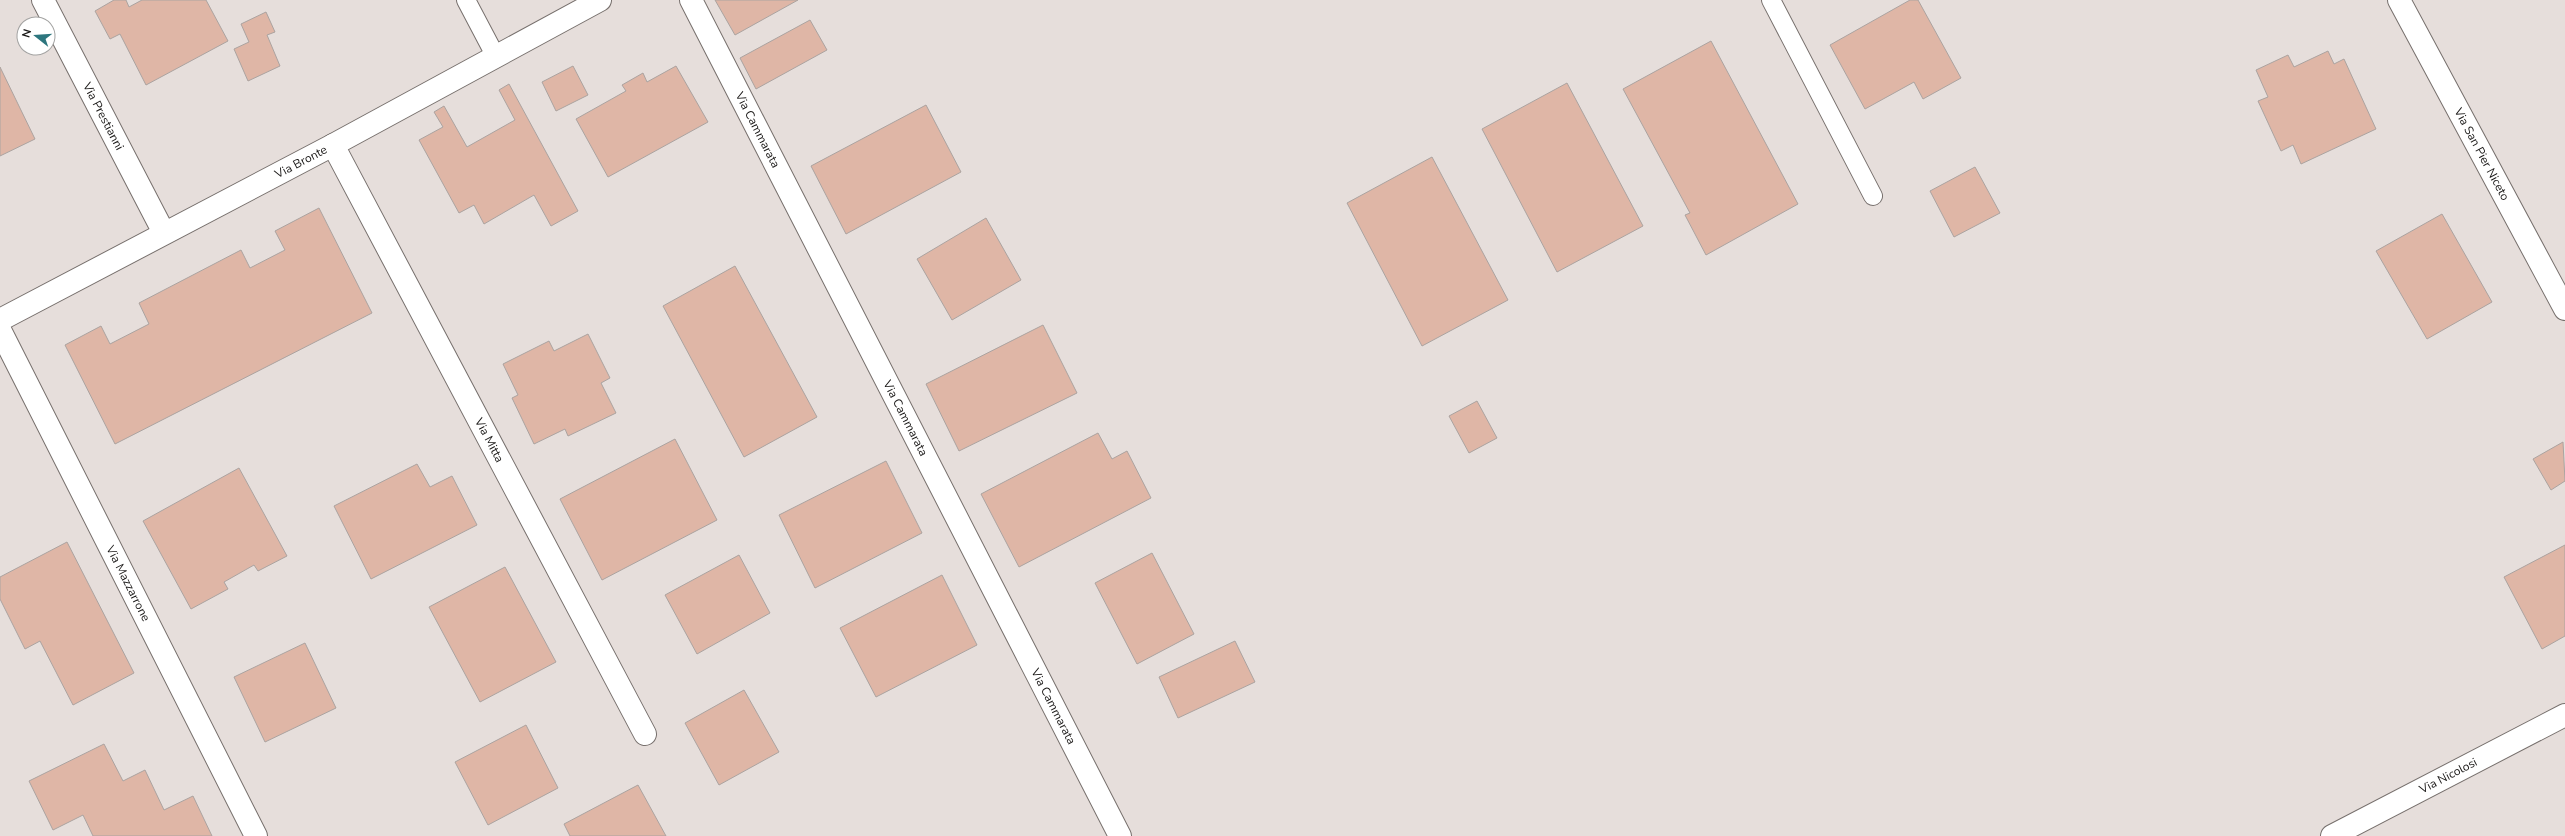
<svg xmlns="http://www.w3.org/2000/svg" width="2565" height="836" font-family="'Nunito Sans',sans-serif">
<rect width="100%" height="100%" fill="#e6dedb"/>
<path fill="#dfb6a6" stroke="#aba3a0" d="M114,0H126L129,7L142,0H206L228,41L146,85L120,34L110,39L95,11Z
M715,0H798L735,35Z
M1910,0H1918L1961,78L1923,99L1914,82L1865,109L1830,45Z
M266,12L275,32L267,35L280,66L248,81L234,49L249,42L241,24Z
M810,20L827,50L756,89L740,58Z
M1711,41L1798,204L1706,255L1685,215L1690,213L1623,89Z
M2328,51L2334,64L2344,59L2376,129L2301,164L2293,145L2281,151L2258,101L2268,97L2256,70L2288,55L2294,67Z
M573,66L588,95L556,111L542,82Z
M676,66L708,122L608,177L576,119L626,91L622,85L643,73L647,82Z
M0,67L35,139L0,156Z
M1567,83L1643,226L1557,272L1482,129Z
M509,84L578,211L551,226L534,195L484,224L474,205L459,213L419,140L443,127L434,112L444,106L467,147L515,120L499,90Z
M926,105L961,172L846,234L811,166Z
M1432,157L1508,300L1422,346L1347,203Z
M1975,167L2000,213L1954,237L1930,191Z
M319,208L372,313L115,444L65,345L101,326L110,344L149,324L139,303L241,250L250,268L285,250L275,231Z
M2442,214L2492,302L2427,339L2376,251Z
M986,218L1021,280L952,320L917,259Z
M735,266L817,417L744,457L663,306Z
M1043,325L1077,393L959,451L926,384Z
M588,334L610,378L601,383L616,413L568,436L565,429L534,444L512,398L518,395L503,364L549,341L554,351Z
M1477,401L1497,438L1469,453L1449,416Z
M1098,433L1112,459L1127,451L1151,498L1019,567L981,494Z
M675,439L717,520L602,580L560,499Z
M2563,442L2565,481L2551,490L2533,459Z
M886,461L922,533L815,588L779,515Z
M417,464L430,487L452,476L477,525L371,579L334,506Z
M239,468L287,556L258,571L254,565L224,582L228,589L191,609L143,521Z
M67,542L134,673L73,705L40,641L25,649L0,599V577Z
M2565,545V636L2542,649L2504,577Z
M1152,553L1194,634L1137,664L1095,583Z
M739,555L770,613L697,654L665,595Z
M505,567L556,662L480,702L429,607Z
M942,575L977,645L876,697L840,628Z
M1235,641L1255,682L1178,718L1159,677Z
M305,643L336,708L265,742L234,677Z
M744,690L779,752L719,785L685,723Z
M526,725L558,788L488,825L455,762Z
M104,744L123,781L145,770L164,810L193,796L212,836H93L83,815L53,830L29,781Z
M638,785L666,836H570L564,824Z"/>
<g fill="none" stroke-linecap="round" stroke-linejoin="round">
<defs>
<path id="lane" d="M466,0L496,57
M1771,0L1873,196"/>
<g id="street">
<path id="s1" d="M43,0L164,233"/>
<path id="s2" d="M691,0L1120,836"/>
<path id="s3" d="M2399,0L2565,309"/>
<path id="s4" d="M333,145L645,734"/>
<path id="s5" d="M0,320L333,145L600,0"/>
<path id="s6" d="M0,330L256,836"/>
<path id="s7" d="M2332,836L2565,715"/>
</g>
</defs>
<use href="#lane" stroke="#77706d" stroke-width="20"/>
<use href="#street" stroke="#77706d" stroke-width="24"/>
<use href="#lane" stroke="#fff" stroke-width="18"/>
<use href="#street" stroke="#fff" stroke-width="22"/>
</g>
<g text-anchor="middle" stroke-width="3" stroke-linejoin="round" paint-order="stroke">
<g font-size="12" fill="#1a1817" stroke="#fff">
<text dy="4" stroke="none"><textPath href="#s1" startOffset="131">Via Prestianni</textPath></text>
<text dy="4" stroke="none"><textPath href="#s2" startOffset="146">Via Cammarata</textPath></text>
<text dy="4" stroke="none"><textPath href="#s3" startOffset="175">Via San Pier Niceto</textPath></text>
<text dy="4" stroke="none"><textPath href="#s5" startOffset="340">Via Bronte</textPath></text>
<text dy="4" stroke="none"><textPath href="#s2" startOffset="470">Via Cammarata</textPath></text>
<text dy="4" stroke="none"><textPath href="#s4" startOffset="334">Via Mitta</textPath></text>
<text dy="4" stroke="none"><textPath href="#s6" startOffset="284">Via Mazzarrone</textPath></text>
<text dy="4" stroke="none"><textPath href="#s2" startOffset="794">Via Cammarata</textPath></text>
<text dy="4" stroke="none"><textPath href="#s7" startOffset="131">Via Nicolosi</textPath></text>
</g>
</g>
<g transform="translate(36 36) rotate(287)"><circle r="19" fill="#ffffff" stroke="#a3a3a2"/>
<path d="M0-3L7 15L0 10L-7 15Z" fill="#2d767e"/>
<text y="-6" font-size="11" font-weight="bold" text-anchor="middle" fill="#1a1817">N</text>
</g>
</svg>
